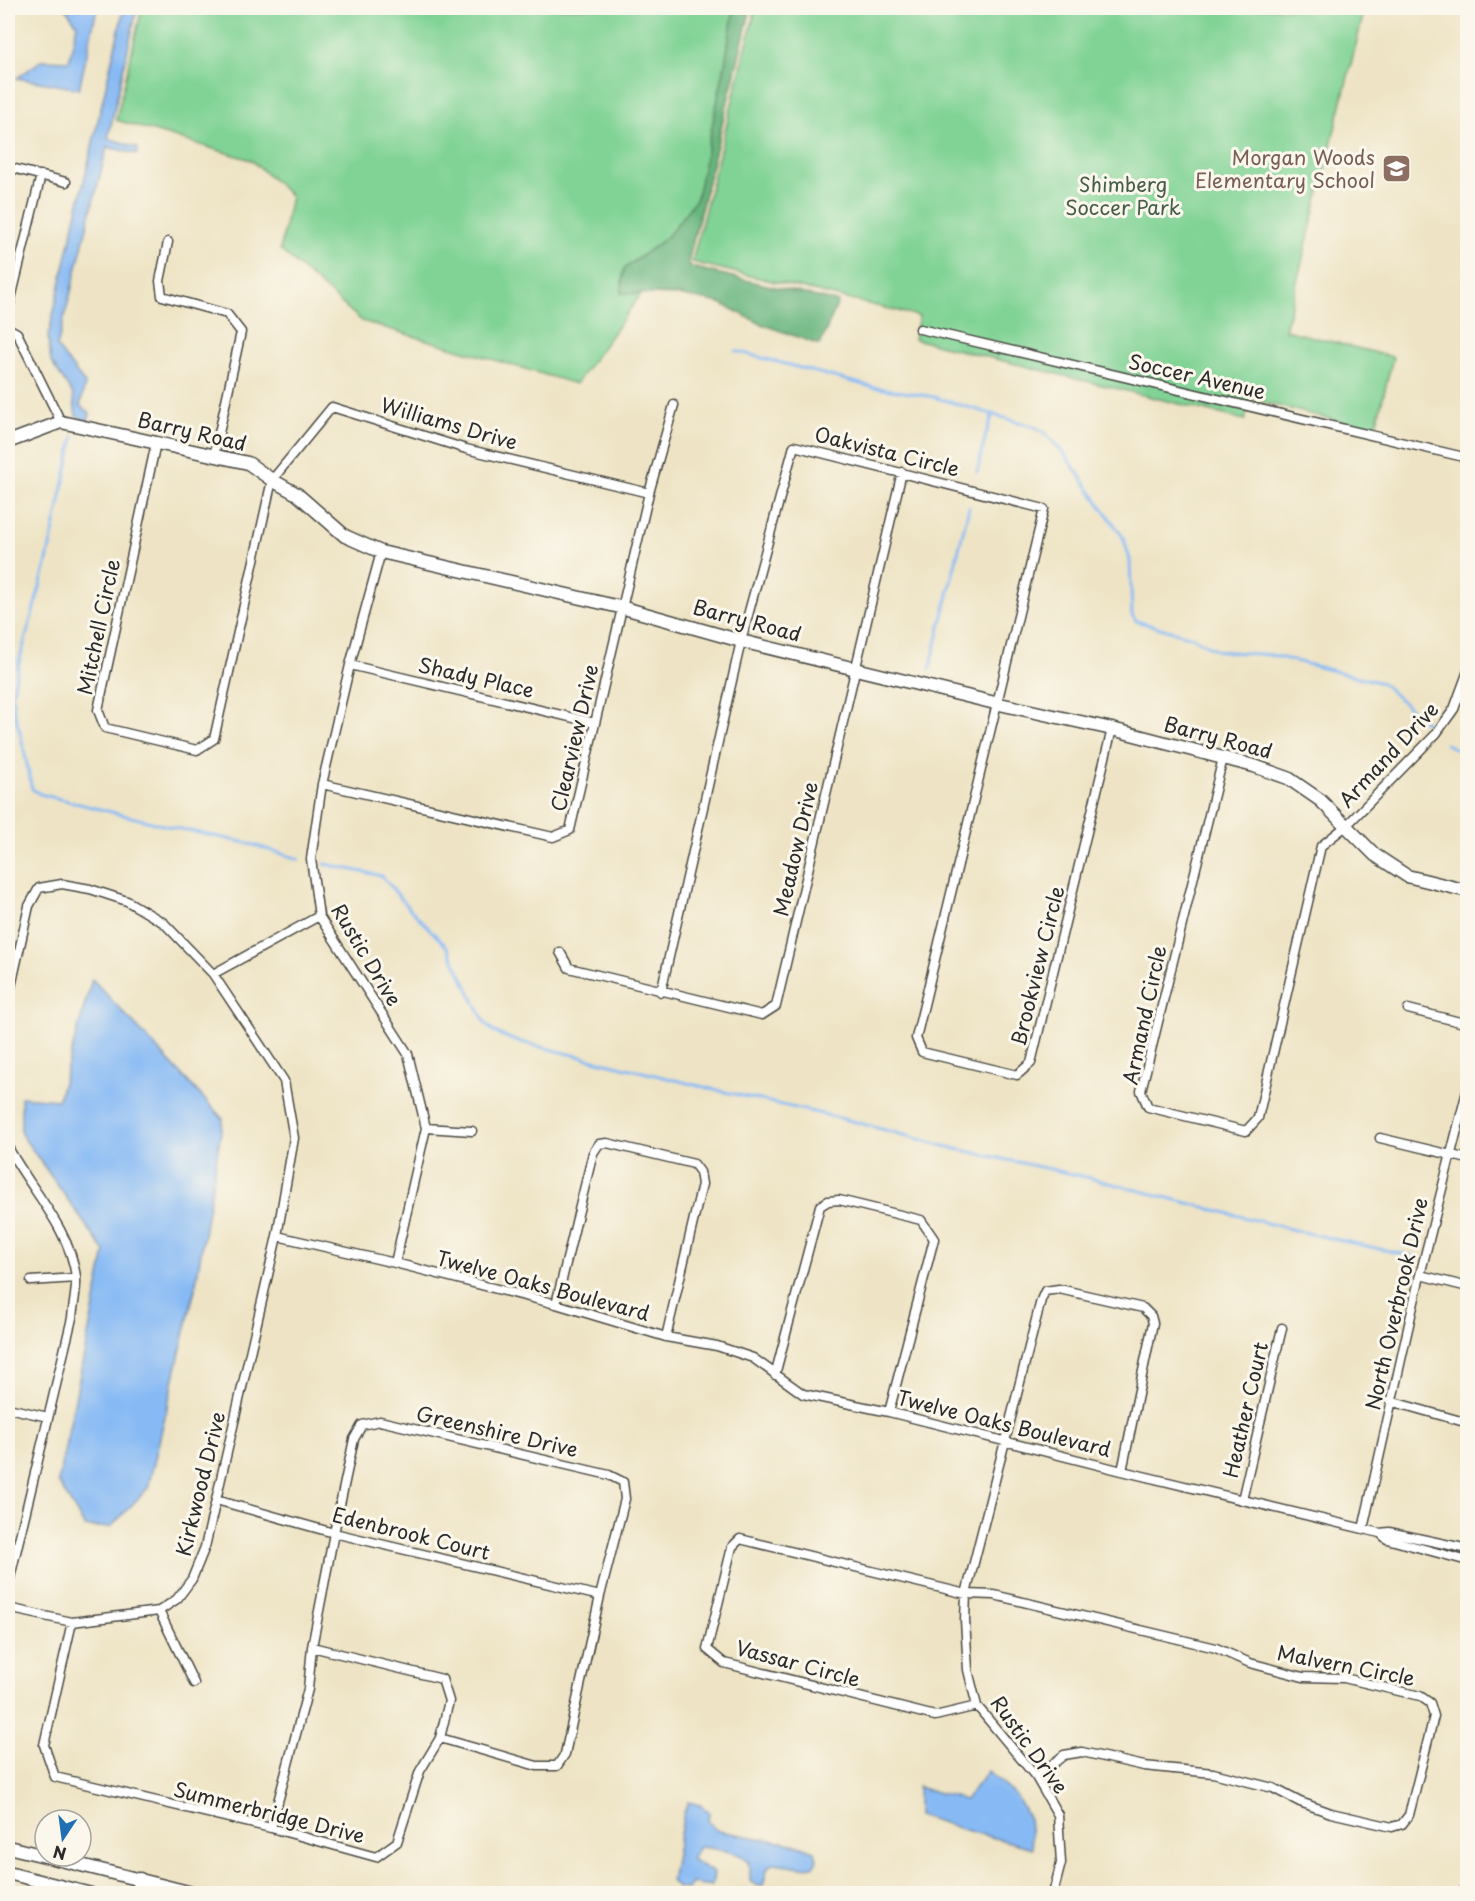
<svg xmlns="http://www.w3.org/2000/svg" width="1475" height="1901" font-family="'Playpen Sans',sans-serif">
<rect width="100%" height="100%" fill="#fbf7ec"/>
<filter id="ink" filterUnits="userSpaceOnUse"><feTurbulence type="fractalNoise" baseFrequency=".0167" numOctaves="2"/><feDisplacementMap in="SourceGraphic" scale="12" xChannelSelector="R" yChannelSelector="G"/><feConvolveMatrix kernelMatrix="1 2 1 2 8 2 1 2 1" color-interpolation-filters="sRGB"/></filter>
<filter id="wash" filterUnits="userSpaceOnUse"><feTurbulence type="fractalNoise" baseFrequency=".008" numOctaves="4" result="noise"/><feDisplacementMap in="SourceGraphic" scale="24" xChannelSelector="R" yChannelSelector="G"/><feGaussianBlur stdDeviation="1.35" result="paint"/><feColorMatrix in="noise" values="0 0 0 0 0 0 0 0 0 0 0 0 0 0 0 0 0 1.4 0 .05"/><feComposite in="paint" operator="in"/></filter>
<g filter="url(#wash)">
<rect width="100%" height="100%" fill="#eee4c5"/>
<path fill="#81d395" stroke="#567f60" stroke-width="1.5" d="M142,8H734L724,70L697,198L668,236L624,269L621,293L641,294L576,384L362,321L280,250L291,196L251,160L116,120Z
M756,8H1365L1285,330L1393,357L1375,430L1250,399L1245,420L914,339L919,316L692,262Z"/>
<path fill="#68b57e" stroke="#4a7054" stroke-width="1.5" d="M734,8H751L688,262L691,267L838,302L820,345L761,324L720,303L678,295L621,293L624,269L668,236L697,198L724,70Z"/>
<path fill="#87baf4" stroke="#597290" stroke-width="1.5" d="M65,8H97L79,89L17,78L42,60L69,61L77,24Z
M124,8H137L108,138L138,148L137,154L107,147L57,347L85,384L80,406L90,413L88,421L76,416L73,394L51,362L48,337Z
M92,979L223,1119L195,1289L148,1488L111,1527H85L58,1482L105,1252L21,1134V1097L58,1100Z
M988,1771L1017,1797L1029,1819L1032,1848L972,1832L918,1815V1787L965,1800Z
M688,1802L700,1805L709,1812L708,1821L718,1831L799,1845L815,1851L817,1860L813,1866L801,1867L775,1863L768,1867L763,1885L757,1886L750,1881C750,1876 751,1867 748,1862C743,1851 710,1848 699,1847L691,1859L714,1873L712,1886L691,1883L688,1889L678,1888L671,1881L684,1813Z"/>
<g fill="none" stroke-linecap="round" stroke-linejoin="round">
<path stroke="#87baf4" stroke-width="3" d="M736,351L872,387L934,397L1035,427L1045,433L1065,455L1123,537L1130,560L1132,615L1136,621L1192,637L1218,651L1271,655L1382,683L1427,724
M74,436L46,565L19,662L12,695L14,712L21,736L32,789L40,794L171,827L247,843L299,859
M977,472L986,434L993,414
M930,669L969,507
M1446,744L1468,755
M325,864L382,876L407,906L448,948L485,1023L494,1032L513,1040L712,1089L848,1120L948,1147L1086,1177L1298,1231L1412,1256"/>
</g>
</g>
<g filter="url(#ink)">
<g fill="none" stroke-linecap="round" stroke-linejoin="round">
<defs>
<path id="street" d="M8,167L66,182
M168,242L160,281L162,296L227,314L241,332L214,456
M8,311L41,175
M8,328L17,333L61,422
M920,329L1468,458
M156,443L98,710L105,728L197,750L214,739L272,480L332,407L466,449L649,493
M381,552L350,665L322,784L311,859L319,916L408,1054L426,1128L395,1263
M350,665L595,723
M1223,758L1141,1091L1148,1107L1246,1131L1258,1118L1321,846L1346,826L1436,734L1454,709L1468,671
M322,784L553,837L570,830L649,493L674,405
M560,952L569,968L762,1015L776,1006L902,472
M213,974L319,916
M661,992L741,641L794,446L1044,509L916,1038L922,1052L1017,1075L1031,1063L1112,729
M8,1000L29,906L39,888L62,884L90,889L127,901L164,923L213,974L284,1081L294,1138L277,1236L216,1500L205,1547L192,1579L177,1599L159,1611L72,1622L8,1608
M1408,1009L1468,1024
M426,1128L472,1131
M1380,1138L1468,1159
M8,1147C30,1189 70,1228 76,1277C77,1290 73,1305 72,1318L8,1586
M277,1236L395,1263L556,1304L666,1337L717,1346L753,1358L803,1394L889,1412L1122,1471L1380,1533L1389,1532L1468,1549
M1420,1275L1468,1287
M31,1281L76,1278
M556,1304L593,1153L599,1144L607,1143L694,1164L700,1172L702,1184L666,1337
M775,1375L820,1206L828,1201L839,1200L921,1220L934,1239L889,1412
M1390,1401L1468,1423
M8,1408L48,1417
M216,1500L334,1533L600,1596
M1242,1500L1282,1328
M1363,1529L1420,1275L1468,1087
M1380,1533L1387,1539L1468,1561
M159,1611L194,1683
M72,1622L44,1745L55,1777L271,1828L376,1857L397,1842L420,1771L440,1738L449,1701L442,1679L312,1647
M977,1706L935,1716L724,1663L707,1649L732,1547L740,1539L966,1594L994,1595L1216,1648L1250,1663L1303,1677L1344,1678L1420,1696L1430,1703L1434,1716L1409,1815L1402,1824L1392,1827L1331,1813L1300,1802L1273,1788L1213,1773L1144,1766L1082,1752L1064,1755L1036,1777
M271,1828L308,1689L312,1647L334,1533L354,1439L362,1425L380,1421L609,1475L623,1482L625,1499L600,1596L565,1754L557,1766H537L440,1738
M1053,1894L1061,1863L1058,1815L1036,1777L977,1706L968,1670L965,1620L966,1594L1041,1300L1045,1291L1059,1289L1143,1308L1151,1316L1153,1323L1122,1471"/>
<path id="secondary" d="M8,442L61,422L248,463L272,480L297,494L345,536L381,552L624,608L741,641L995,703L1112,729L1254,766L1288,778L1320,800L1375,855L1407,876L1468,891
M8,1847L45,1856
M45,1856L196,1894
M8,1873L91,1894
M136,1894L140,1879
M1465,1894L1468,1885"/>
</defs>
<use href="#street" stroke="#484742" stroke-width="11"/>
<use href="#secondary" stroke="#484742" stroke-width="15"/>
<use href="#street" stroke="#fff" stroke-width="8"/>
<use href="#secondary" stroke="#fff" stroke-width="12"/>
</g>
</g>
<defs>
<symbol id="school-square" viewBox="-11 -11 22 22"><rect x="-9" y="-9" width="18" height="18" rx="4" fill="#8d6e63" stroke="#fbf7ec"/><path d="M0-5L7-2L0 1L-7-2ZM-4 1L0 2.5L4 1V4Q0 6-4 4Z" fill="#fff"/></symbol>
</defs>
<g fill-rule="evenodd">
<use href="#school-square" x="1380" y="152" width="33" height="33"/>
</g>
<g text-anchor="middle" stroke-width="6" stroke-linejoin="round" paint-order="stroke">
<g font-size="20" fill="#785e54" stroke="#fbf7ec" text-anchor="end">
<text x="1375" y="165">Morgan Woods<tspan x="1375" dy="23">Elementary School</tspan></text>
</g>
<g font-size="20" fill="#455d4b" stroke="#fbf7ec">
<text x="1123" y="192">Shimberg<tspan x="1123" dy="23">Soccer Park</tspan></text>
</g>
<g font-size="20" fill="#2b2b2b" stroke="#fbf7ec">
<text transform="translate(1197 377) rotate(13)" y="7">Soccer Avenue</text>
<text transform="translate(449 424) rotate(16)" y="7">Williams Drive</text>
<text transform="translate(192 432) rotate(13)" y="7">Barry Road</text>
<text transform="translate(887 452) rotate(14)" y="7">Oakvista Circle</text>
<text transform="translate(747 621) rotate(15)" y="7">Barry Road</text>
<text transform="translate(99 627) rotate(-78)" y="7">Mitchell Circle</text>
<text transform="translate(476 678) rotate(13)" y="7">Shady Place</text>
<text transform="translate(575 738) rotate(-77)" y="7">Clearview Drive</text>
<text transform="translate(1218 738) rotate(15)" y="7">Barry Road</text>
<text transform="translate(1389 755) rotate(-47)" y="7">Armand Drive</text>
<text transform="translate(796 849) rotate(-77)" y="7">Meadow Drive</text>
<text transform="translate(366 955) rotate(59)" y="7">Rustic Drive</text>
<text transform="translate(1038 966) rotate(-76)" y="7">Brookview Circle</text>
<text transform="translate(1145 1015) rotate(-78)" y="7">Armand Circle</text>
<text transform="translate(543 1286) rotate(15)" y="7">Twelve Oaks Boulevard</text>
<text transform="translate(1397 1304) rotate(-77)" y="7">North Overbrook Drive</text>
<text transform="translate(1246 1410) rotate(-77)" y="7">Heather Court</text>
<text transform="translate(1004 1424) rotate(14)" y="7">Twelve Oaks Boulevard</text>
<text transform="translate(497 1432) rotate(13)" y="7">Greenshire Drive</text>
<text transform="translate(201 1484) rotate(-76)" y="7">Kirkwood Drive</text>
<text transform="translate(411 1534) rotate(14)" y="7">Edenbrook Court</text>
<text transform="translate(798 1664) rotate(15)" y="7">Vassar Circle</text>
<text transform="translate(1346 1666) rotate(11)" y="7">Malvern Circle</text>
<text transform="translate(1029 1745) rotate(54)" y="7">Rustic Drive</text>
<text transform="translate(269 1813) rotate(14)" y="7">Summerbridge Drive</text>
</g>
</g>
<rect width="1475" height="1901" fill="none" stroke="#fbf7ec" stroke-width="30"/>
<g transform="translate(63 1838) rotate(193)"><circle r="28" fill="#fbf7ec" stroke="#a8a59f" stroke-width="1.5"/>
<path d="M0-4.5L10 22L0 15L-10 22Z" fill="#1f6fb2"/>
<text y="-9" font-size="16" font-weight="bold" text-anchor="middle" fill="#2b2b2b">N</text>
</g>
</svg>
